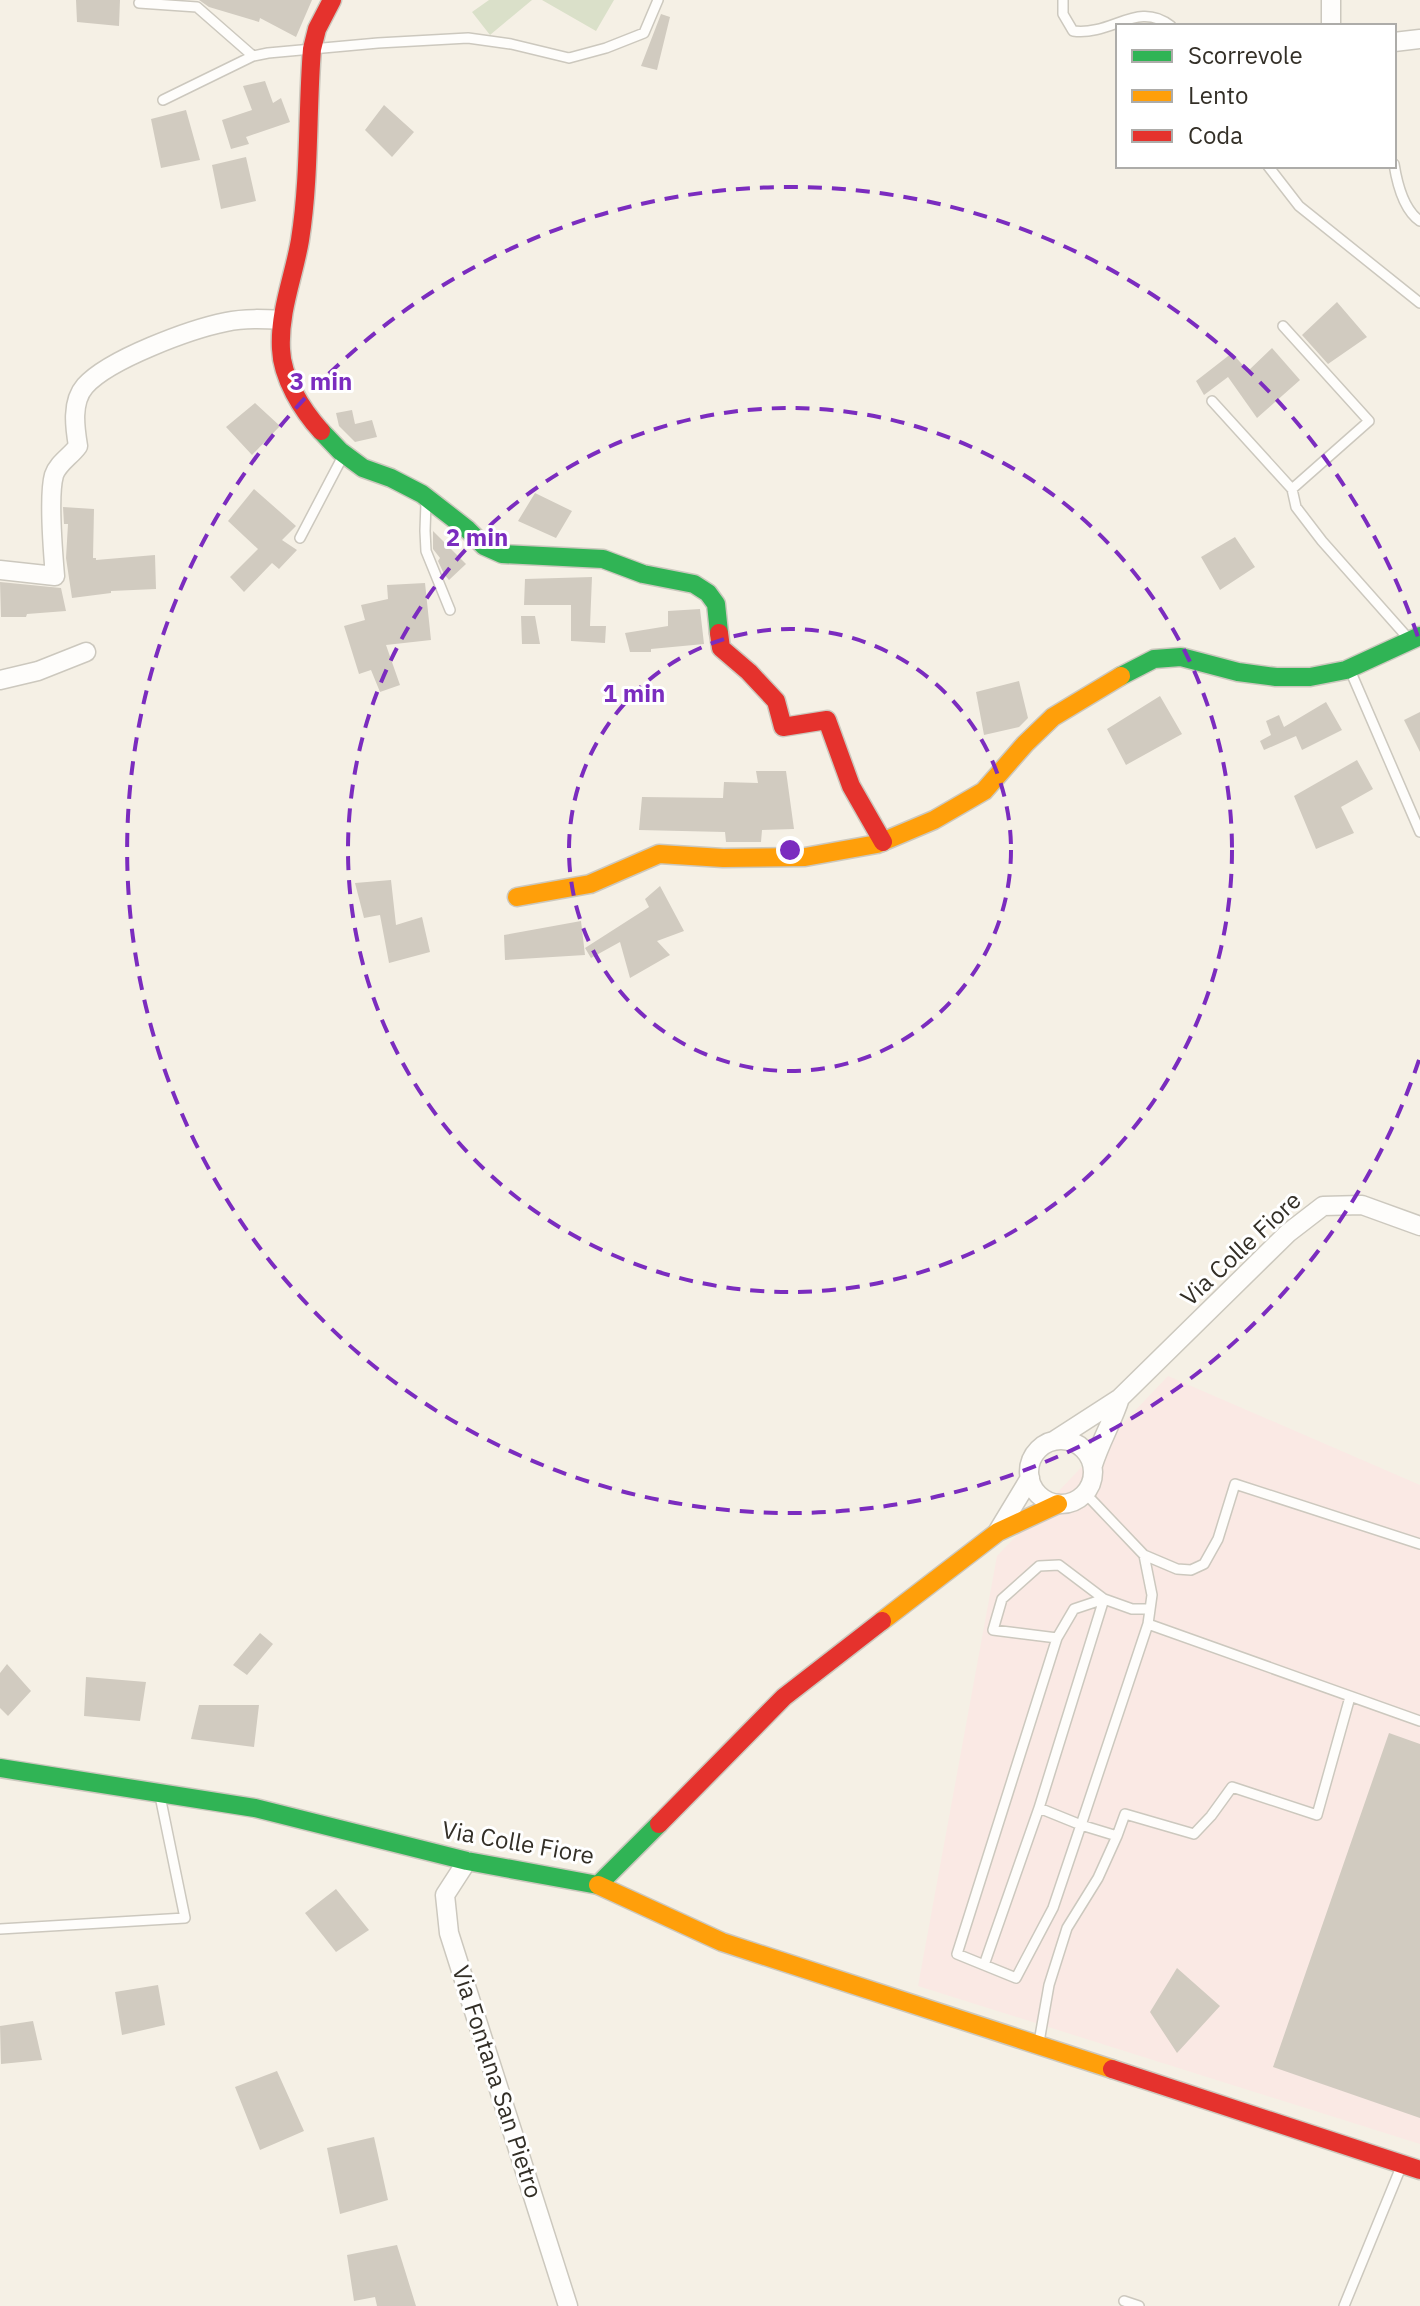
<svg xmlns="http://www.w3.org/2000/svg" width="1420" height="2306" font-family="'IBM Plex Sans',sans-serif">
<rect width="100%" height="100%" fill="#f5f0e5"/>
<path fill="#fae9e4" d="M1168,1376L1420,1485V2144L918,1986L997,1556Z"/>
<path fill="#dae0c9" d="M489,0H532L490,35L472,12Z
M542,0H614L596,31Z"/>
<path fill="#d1cbc0" d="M76,0H120L119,26L77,22Z
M199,0H312L296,37L260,18L259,22L209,7Z
M661,14L670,17L657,70L641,66Z
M265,81L273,103L281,98L290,122L246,137L249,144L231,149L222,120L252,110L243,86Z
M384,105L414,132L392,157L365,130Z
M186,110L200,160L161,168L151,119Z
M246,157L256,201L221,209L212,165Z
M1337,302L1367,337L1328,364L1302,335Z
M1272,348L1300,380L1257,418L1228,377L1204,395L1196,381L1232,353L1248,371Z
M255,403L280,426L252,455L226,427Z
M352,410L355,424L372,420L377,437L355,442L339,426L336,413Z
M254,489L296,526L282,540L297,550L279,569L272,563L244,592L230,577L258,549L228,521Z
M535,493L572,511L556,538L518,521Z
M63,507L94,509L93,558H96V560L155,555L156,589L111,591V593L72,598L66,558L68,524H64Z
M433,531L466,564L449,580L444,574L438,561L440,558L433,549Z
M1235,537L1255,567L1220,590L1201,557Z
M592,577L590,626H606L605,643L571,641V605H524L525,579Z
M0,582L61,588L66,611L27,614L26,617H1Z
M425,583L431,640L386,645L400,685L380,692L371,670L359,674L344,626L365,620L361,605L388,599L387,585Z
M700,609L704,644L651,649V652H630L625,633L668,626V611Z
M521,616H535L540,644H522Z
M1019,681L1028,718L1019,727L984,735L976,692Z
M1160,696L1182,734L1126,765L1107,729Z
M1326,702L1342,730L1302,750L1296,736L1264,750L1260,741L1271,735L1266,721L1279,715L1284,727Z
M1420,712V752L1404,720Z
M1357,760L1373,789L1341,807L1354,833L1316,849L1294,796Z
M756,771H786L794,829L762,830L761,842H726L725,832L639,830L642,797L723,798L724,782L758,783Z
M391,880L396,925L422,917L430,952L389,963L380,915L364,918L355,883Z
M660,886L684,931L657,941L670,955L630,978L620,942L591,958L585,948L649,907L645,899Z
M581,921L585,955L505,960L504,935Z
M260,1633L273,1644L247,1675L233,1665Z
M7,1664L31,1691L8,1716L0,1708V1673Z
M86,1677L146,1682L140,1721L84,1716Z
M199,1705H259L254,1747L191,1739Z
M1389,1733L1420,1744V2118L1273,2067Z
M336,1889L369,1930L336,1952L305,1913Z
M1177,1968L1220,2006L1177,2053L1150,2012Z
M158,1985L165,2025L122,2035L115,1992Z
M33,2021L42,2060L1,2064L0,2026Z
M277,2071L304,2131L260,2150L235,2087Z
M374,2137L388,2200L340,2214L327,2148Z
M397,2245L416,2306H377L375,2297L354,2301L347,2255Z"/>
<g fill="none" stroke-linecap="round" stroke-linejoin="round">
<defs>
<path id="lane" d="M1063,0V14L1073,31C1113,36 1137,0 1171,26
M139,3L197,7L253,56
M163,100L253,56L268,53L378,43L468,38L511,44L569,58L606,48L644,33L658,0
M1394,164C1397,183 1404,210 1420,221
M1268,166L1299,206L1420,303
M1283,326L1369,421L1292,489L1296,507L1322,541L1408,638
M1212,401L1292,489
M426,502L425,531L426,551L450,610
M300,538L343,456
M1350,670L1420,832
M1085,1493L1144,1555L1177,1569L1191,1570L1204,1564L1218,1539L1235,1484L1420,1544
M1144,1555L1152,1595L1148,1624L1081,1825L1117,1836L1125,1814L1194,1834L1211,1816L1232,1787L1317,1815L1350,1697
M1148,1624L1420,1721
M1057,1638L993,1630L1002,1599L1039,1566L1059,1565L1104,1599L1132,1609H1150
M1039,1808L1081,1825L1053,1908L1016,1978L984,1965Z
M1039,1808L1104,1599
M0,1929L185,1918L160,1796
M984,1965L957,1954L1057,1638L1074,1609L1104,1599
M1039,2042L1049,1985L1067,1928L1098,1878L1117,1836
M1124,2301L1139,2306
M1344,2306L1401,2167"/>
<path id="street" d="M1331,0V26
M1394,42L1420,39
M0,570L55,576C53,553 48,496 54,475C58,463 71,456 78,446C75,428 71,402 85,386C109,359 191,329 226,322C245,318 264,319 282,320
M0,680L38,671L86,652
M1029 1472a32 32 0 1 1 64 0a32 32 0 1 1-64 0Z
M1055,1440L1120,1398L1288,1233L1323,1206L1362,1205L1420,1226
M1093,1465C1100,1442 1113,1421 1120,1398
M998,1531L1030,1478
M467,1861L445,1895L449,1933L568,2306"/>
<path id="fast" d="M321,431L340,451L363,468L391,478L422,494L467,529L484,546L502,554L603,559L643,574L694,584L708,593L716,604L719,633
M1121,676L1154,659L1181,657L1238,672L1276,677H1310L1346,670L1420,636
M0,1768L255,1808L467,1861L598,1885L659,1824"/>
<path id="slow" d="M517,897L590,884L659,854L723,858L805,857L877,844L934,820L984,791L1025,744L1053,717L1121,676
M882,1621L998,1532L1058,1504
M598,1885L722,1942L1112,2069"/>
<path id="jam" d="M321,431C302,410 282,378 281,349C279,311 294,276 300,240C310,177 307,112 312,49L317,29L332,0
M719,633L721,648L749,672L776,701L783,727L827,720L851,786L883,842
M659,1824L784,1697L882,1621
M1112,2069L1420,2170"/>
</defs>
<use href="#lane" stroke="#ccc8be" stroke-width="12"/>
<use href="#street" stroke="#ccc8be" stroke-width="21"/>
<use href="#fast" stroke="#ccc8be" stroke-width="21"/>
<use href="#slow" stroke="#ccc8be" stroke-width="21"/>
<use href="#jam" stroke="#ccc8be" stroke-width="21"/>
<use href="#lane" stroke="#fefdfb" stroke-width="9"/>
<use href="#street" stroke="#fefdfb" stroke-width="18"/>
<use href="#fast" stroke="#30b455" stroke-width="18"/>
<use href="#slow" stroke="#ff9f0a" stroke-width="18"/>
<use href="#jam" stroke="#e5322d" stroke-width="18"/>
</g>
<g fill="none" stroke="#7b2cbf" stroke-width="4" stroke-dasharray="14 10">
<circle cx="790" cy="850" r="221"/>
<circle cx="790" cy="850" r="442"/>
<path d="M1419 1060A663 663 0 1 1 1419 640"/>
</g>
<g text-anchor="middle" stroke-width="6" stroke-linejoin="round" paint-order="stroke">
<g font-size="24" fill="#332f27" stroke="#fff">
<text transform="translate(1241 1249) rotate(-43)" y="8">Via Colle Fiore</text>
<text transform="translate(518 1843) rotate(10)" y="8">Via Colle Fiore</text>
<text transform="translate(497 2082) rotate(72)" y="8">Via Fontana San Pietro</text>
</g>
</g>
<circle cx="790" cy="850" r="12" fill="#7b2cbf" stroke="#fff" stroke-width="4"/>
<g font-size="24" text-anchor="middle" font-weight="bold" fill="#7b2cbf" stroke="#fff" stroke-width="6" stroke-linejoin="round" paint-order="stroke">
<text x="321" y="390">3 min</text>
<text x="477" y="546">2 min</text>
<text x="634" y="702">1 min</text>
</g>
<rect x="1116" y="24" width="280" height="144" fill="#ffffff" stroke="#adaca9" stroke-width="2"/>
<rect x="1132" y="50" width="40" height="12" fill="#30b455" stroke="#adaca9" stroke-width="2"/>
<text x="1188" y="64" font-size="24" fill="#332f27">Scorrevole</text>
<rect x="1132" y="90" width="40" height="12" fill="#ff9f0a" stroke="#adaca9" stroke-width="2"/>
<text x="1188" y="104" font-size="24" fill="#332f27">Lento</text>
<rect x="1132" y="130" width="40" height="12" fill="#e5322d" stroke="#adaca9" stroke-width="2"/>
<text x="1188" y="144" font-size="24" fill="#332f27">Coda</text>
</svg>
